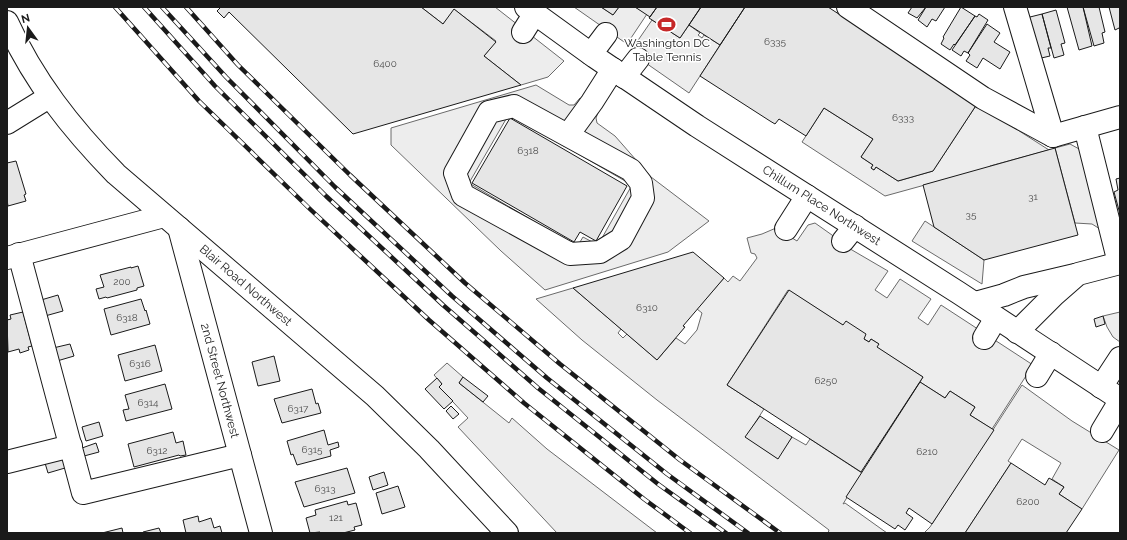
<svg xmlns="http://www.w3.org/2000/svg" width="1127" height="540" font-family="Raleway,sans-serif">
<rect width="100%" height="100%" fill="#fff"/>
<path fill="#ededed" stroke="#6a6a6a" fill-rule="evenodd" d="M421,7H495L564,61L548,77L521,85L484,56L496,41L455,10L443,24Z
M574,7H601L613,15L619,7H635L647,14L627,44Z
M652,20L680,38L689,25L700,33L698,35L702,38L704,35L720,45L689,93L630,52Z
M536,85L569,105H574L580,98L599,110L596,118L597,123L615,136L651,177L709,221L668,252L545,290L501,251L391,145V128ZM509,114L632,185L598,245L583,237L577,247L469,183Z
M977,104L1049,150L990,166V167L885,196L802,142L824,108L873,139L861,157L873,165L871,168L874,170L876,167L898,181L933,171Z
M1070,144L1081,150L1100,229L1092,224L1075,223L1055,148Z
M925,221L984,260L982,284L912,241Z
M815,223L839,240L840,243L888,271L875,290L887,298L900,279L931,299L918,318L928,325L941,305L1033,365L992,429L970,415L975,407L950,391L945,398L920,382L923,377L876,347L879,344L871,339L869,342L788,290L727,385L764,409L746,437L777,458L792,437L806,445L810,439L862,473L843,504L845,503L887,533H828L829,530L657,400L582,340L536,299L573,288L621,329L618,333L623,338L627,334L657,360L676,338L685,344L697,330L702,313L697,309L724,278L728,282L733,276L740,281L757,258L755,254L751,253L747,238L762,234L776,228L797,241L808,225Z
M1120,312V342L1113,337L1107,327L1103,316Z
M447,363L463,377L459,383L509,423L512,418L547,449L657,533H557L458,427L468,418L439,387L442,384L434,375Z
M1022,385L1072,421L1119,450L1082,509L1059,494L1064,487L1052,479L1061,463L1022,439L1008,461L1011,463L965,533H924L930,527Z"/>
<path fill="#e6e6e6" stroke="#1a1a1a" d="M221,7H421L443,24L454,9L496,42L484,56L521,85L353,134L229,12L224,18L217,11Z
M601,7H619L613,15Z
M635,7H657L650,17Z
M657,7H701L680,38L649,18Z
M701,7H745L720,45L689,25Z
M745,7H828L977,104L933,171L898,181L876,167L874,170L871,168L873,165L861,157L873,139L824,108L806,136L779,119L775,124L770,121L700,76Z
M912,7H926L917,18L908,13Z
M926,7H945L936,21L932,19L927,27L918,20Z
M961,7L975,16L955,45L954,44L950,50L941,44L944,38L943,37Z
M1067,7H1083L1092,46L1079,50Z
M1083,7H1099L1105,32L1102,33L1104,43L1094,46Z
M1109,7H1120V31L1119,28L1115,30Z
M1056,10L1065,43L1061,44L1064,55L1054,58L1042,14Z
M979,14L988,20L968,53L964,51L961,56L952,50L975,16L977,17Z
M1042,14L1051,48H1048L1050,56L1037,59L1026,18Z
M987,24L1000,33L994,42L1010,52L1000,69L983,58L977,68L966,61L970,55L968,53Z
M510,118L627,186L596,241L580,232L574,242L472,183Z
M1055,148L1078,235L984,260L934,227L923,185Z
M16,161L26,194L24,195L26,201L8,206L7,200V163Z
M1120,178V214L1114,192L1118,190L1116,179Z
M693,252L724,278L683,326L685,327L657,360L573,288Z
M138,266L144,286L137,288V290L107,298L106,297L99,299L96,289L104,287L100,275L131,267V268Z
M789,290L843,325L846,321L866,334L864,339L869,342L871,339L879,344L877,347L923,377L861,472L727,385Z
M58,295L63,311L45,316L41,300Z
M141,299L145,311L146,310L150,324L111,335L104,309Z
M23,312L32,346L28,347L29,350L20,353L19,349L8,352L7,320L11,319L10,315Z
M1103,316L1105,324L1096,327L1094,319Z
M70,344L74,356L57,361L53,348Z
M155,345L162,371L125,381L118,355Z
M274,356L280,381L258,386L252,362Z
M463,377L488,396L483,402L459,383Z
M437,378L442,384L439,387L453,401L444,409L425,389Z
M920,382L945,398L950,391L975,407L970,415L994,430L932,524L909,508L906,513L913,518L905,530L898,525L895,529L846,497Z
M165,384L172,409L126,421L123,410L129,409L125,395Z
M312,389L316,404L318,403L321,413L282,423L274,399Z
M451,406L459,414L453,419L446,411Z
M760,416L792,437L778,459L745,437Z
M99,422L103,436L86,441L82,427Z
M324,430L328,445L338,442L339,447L330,450L331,456L297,465L293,454L291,455L287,441Z
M173,432L176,443L183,441L186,455L180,456L179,455L134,467L128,444Z
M96,443L99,452L84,456L82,448Z
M63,458L65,468L48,473L45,463Z
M1011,463L1045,485L1049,478L1064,487L1059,494L1082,509L1066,533H965Z
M347,468L355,493L304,507L295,482Z
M384,472L388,485L373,490L369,477Z
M398,486L405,507L382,514L376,493Z
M347,501L348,505L356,503L362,525L354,527L355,530L343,533H321L320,532L310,533L306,518L316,515L315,510Z
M198,516L199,522L211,518L214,528L220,526L222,533H186L183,520Z
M122,528L123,533H102Z
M159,528L161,533H144L143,532Z"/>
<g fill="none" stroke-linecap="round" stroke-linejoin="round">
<defs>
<g id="minor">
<path id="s1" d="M526,7L595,57L697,126L959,293L1120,399"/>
<path d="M848,7L983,98L1053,136L1120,117"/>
<path d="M1015,7L1053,136"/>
<path d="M523,32L535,13"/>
<path d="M591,54L606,34"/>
<path d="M624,77L638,59"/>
<path d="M514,106L631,170L641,183L643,198L621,239L600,252L570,254L463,195L455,173L489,112Z"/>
<path d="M7,123L49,97"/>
<path d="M1085,127L1119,263"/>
<path d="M568,135L592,102L613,69"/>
<path id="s2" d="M179,228L261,533"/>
<path d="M786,229L807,196"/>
<path d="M843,241L855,226"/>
<path d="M19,254L83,493L240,455"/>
<path d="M7,258L164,216"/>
<path d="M975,303L1004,295L1024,287L1075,275"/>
<path d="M1017,332L1054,295L1078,274L1120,263"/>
<path d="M984,338L996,318"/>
<path d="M1037,376L1051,353"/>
<path d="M1101,387L1120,358"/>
<path d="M1102,431L1120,401"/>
<path d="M7,462L71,446"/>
</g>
<g id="major">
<path id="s3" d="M7,22C33,80 71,128 116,174L375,396L429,449L507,533"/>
</g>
</defs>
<use href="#minor" stroke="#1a1a1a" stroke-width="24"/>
<use href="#major" stroke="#1a1a1a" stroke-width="24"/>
<use href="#minor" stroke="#fff" stroke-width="22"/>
<use href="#major" stroke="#fff" stroke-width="22"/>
<defs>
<path id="rail" d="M115,7L199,101L311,210L429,320L524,403L644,499L690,533
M144,7L215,86L326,196L443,305L538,388L658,484L726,533
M162,7L226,77L335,187L452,296L547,378L667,474L748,533
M186,7L238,65L350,175L465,283L560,364L680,460L780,533"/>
</defs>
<use href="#rail" stroke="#1a1a1a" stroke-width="4.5"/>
<use href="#rail" stroke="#fff" stroke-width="3" stroke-dasharray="9" stroke-linecap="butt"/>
</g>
<defs>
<symbol id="stadium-bare" viewBox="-9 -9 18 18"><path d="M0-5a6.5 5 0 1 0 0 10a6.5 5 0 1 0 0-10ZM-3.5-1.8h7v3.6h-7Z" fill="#c62828" stroke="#fff" stroke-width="2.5" paint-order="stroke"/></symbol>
</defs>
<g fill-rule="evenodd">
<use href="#stadium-bare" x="654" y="12" width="25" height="25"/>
</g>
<g text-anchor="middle" stroke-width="3" stroke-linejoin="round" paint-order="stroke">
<g font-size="10" fill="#4d4d4d">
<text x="775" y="45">6335</text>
<text x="385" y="67">6400</text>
<text x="903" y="121">6333</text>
<text x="528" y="154">6318</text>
<text x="1033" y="200">31</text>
<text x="971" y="218">35</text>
<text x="122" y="285">200</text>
<text x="647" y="311">6310</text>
<text x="127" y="321">6318</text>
<text x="140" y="367">6316</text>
<text x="826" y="384">6250</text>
<text x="148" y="406">6314</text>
<text x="298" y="412">6317</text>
<text x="312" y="453">6315</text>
<text x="157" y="454">6312</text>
<text x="927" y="455">6210</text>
<text x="325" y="492">6313</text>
<text x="1028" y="505">6200</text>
<text x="336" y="521">121</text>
</g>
<g font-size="12" fill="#1a1a1a" stroke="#fff">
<text x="667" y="47">Washington DC<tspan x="667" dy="14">Table Tennis</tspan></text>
</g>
<g font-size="12" fill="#1a1a1a" stroke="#fff">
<text dy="4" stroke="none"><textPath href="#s1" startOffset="356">Chillum Place Northwest</textPath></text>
<text dy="4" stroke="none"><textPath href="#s3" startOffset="359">Blair Road Northwest</textPath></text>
<text dy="4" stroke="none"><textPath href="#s2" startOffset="158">2nd Street Northwest</textPath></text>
</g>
</g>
<rect width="1127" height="540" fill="none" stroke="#1a1a1a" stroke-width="16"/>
<g transform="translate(28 28) rotate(345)" stroke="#ffffff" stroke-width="3" paint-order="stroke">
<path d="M0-3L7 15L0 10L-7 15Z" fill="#1a1a1a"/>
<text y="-6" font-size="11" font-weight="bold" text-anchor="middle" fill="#1a1a1a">N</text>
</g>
</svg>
